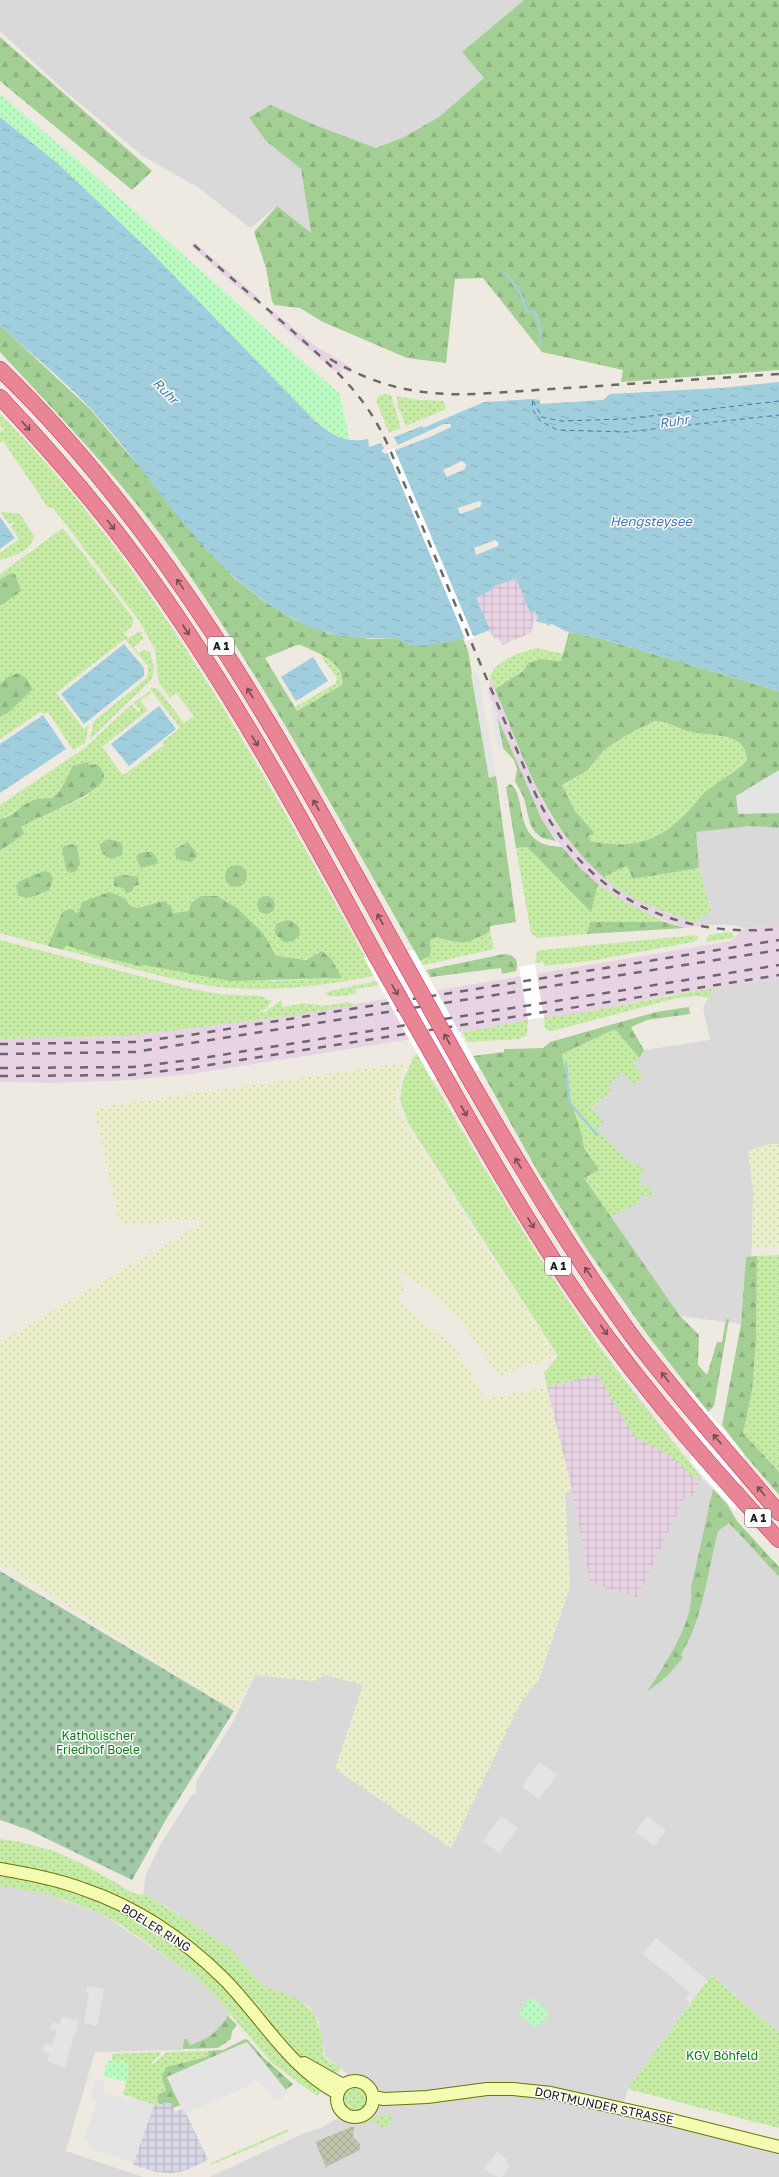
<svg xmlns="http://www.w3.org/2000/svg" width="779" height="2177" font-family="'Golos Text',sans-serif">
<defs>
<pattern id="industrial-grid" width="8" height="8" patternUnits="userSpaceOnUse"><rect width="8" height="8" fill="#e7d3e3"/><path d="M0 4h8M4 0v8" fill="none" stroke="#c6b5c2"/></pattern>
<pattern id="construction-cross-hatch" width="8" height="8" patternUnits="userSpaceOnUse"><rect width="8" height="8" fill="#c2c3ad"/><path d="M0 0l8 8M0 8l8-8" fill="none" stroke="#a6a794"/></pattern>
<pattern id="farmland-dots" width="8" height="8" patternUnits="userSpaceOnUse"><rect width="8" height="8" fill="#eaeecb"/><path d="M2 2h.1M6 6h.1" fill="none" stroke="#c8ccae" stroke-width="1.8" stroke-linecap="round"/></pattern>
<pattern id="grass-dots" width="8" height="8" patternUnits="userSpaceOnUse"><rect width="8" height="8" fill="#c5eba5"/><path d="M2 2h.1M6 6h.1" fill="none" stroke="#a9c98d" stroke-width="1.8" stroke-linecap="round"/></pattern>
<pattern id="forest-firs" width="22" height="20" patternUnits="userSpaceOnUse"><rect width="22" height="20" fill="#a4cf94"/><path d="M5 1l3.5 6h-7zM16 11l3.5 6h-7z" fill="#8db17f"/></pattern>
<pattern id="cemetery-stones" width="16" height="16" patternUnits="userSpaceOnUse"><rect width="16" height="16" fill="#a2c8a8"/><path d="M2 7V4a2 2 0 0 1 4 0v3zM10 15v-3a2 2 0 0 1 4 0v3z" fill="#8bab90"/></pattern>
<pattern id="park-dots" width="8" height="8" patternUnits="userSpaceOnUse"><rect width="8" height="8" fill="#bbfbc2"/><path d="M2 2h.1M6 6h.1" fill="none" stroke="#a0d7a6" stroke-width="1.8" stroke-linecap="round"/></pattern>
<pattern id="plaza-grid" width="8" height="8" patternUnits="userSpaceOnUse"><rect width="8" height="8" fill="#d6d6e4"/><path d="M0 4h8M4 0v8" fill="none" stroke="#b7b7c3"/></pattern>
<pattern id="water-ripples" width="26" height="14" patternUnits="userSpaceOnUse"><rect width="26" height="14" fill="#a0cedd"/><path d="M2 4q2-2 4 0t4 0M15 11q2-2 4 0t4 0" fill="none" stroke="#89b0bd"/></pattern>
</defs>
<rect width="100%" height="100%" fill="#eeeae1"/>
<path fill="#dad9d9" d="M0,0H524L462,52L484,78L439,117L404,137L376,148L315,125L271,105L266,141L301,169L311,234L277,206L250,228L199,188L143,156L65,91L0,31Z
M750,826L779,828V924L744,928L734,925H709L696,922L711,910L699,868L695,832Z
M779,979V1144H770L748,1151L753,1190L752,1247L751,1257H746L741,1324L680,1316L584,1178L600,1134L596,1129L603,1122L591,1109L612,1091L608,1086L622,1071L643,1077L633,1063L644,1050L710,1040L703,1008L713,988Z
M701,1477L727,1504L729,1523L779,1577V2033L712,1975L708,1981L656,1938L643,1954L691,1993L686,1999L690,2003L628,2089L622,2109L779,2147V2177H210L304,2133L321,2128L345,2114L354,2117L364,2114L371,2107L373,2101L372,2092L367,2085L361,2082L351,2081L346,2073L325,2056L319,2022L314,2012L310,2007L263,1985L229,1948L164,1905L143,1895L146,1874L160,1845L191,1796L196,1793V1782L234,1720L255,1675L313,1681L325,1675L363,1685L335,1769L521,1702L539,1679L570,1587L565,1493L572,1490L590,1583L686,1495L694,1497Z
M0,1886L43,1893L102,1914L194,1976L220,2002L230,2014L217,2032L205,2040L190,2045L185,2039L183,2050L95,2052L66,2151L143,2177H0Z"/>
<path fill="url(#industrial-grid)" d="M516,578L530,613L535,611L538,618L534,619L531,633L502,645L499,638L495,639L488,629L476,598L491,590V588Z
M616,1369L701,1477L694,1497L686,1495L637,1597L590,1583L572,1490L547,1387Z"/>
<path fill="#e7d3e3" d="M194,242L259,298L258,299L253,301L191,246Z
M272,310L314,345L352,368L350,373L337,366L343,373L333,370L270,316Z
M490,676L542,800L553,820L576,850L607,880L630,895L669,914L709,925L685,928L646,913L623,901L598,884L580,868L562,847L542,821L520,771L488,692Z
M779,924V979L677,994L591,1011L190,1074L131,1080L54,1083L0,1082V1039L129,1036L272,1018L731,941L744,928Z"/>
<path fill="url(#construction-cross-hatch)" d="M351,2127H354L353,2137L360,2144V2150L326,2167L315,2142Z"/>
<path fill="url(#farmland-dots)" d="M404,1063L395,1104L405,1124L556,1356L498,1376L464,1325L428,1290L395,1269L404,1286L399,1302L456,1348L485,1399L547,1387L572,1490L565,1493L570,1587L539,1679L521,1702L451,1848L335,1769L363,1685L325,1675L313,1681L254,1674L234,1711L0,1563V1342L209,1219L120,1225L94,1108Z
M770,1144H779V1246L752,1247L753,1190L748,1151Z"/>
<path fill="url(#grass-dots)" d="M385,394L391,395L401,428L389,433L376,400L380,395Z
M397,396L420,400L444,401L446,409L406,426L398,407Z
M0,414C155,570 260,767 365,957L364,958L372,973L420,961L430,956L429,941L436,937C463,945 466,945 490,931L494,949C407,968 316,995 229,988C173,983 118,963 63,950L65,944L94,955L139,966L144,965L272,981L342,978L319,951C307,964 292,960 276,956L263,933L189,911L173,913L163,901L138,908L130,906L75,913L62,912L48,946L0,933V851L3,850C9,843 15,832 22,826C47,809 87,805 104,779L90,765L74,766L61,789L51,798H41L0,819V805L86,747L132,704L138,712L141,710L133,703L150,691L151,693L140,701L148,710L102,747L122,774H125L164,745L162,742L180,728L150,689L151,687L158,689L184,723L194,716L176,693L170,698L159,683L155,650L140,622L54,509L47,506L3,441L0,443V432L4,429L0,425Z
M2,512L20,514L34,536C31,552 13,556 0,560V553L19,539L10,526L14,524L12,522L9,524L1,513Z
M63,528L134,619L132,626L124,633L128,638L141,631L143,639L134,647L139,653L144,650L150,652L154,668L152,679L90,739L94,721L148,677V666L125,639L56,693L84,729L89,725L85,743L73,750L48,712L45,714L40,712L0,739V717L8,713V677L0,684V606H2L11,573L0,580V574Z
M537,648L564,654L561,661L541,659L528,663L523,671L495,689L490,676C496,660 521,652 537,648Z
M323,656C334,661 344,672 342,685L297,711L295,707L336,683L337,678L323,659Z
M653,721C668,721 678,729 692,732C704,735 729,734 738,742C745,747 747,753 747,761C734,773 719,781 706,792C696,800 689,811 680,819C653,845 625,848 590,841L588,836L593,831L575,811L562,785L588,770L604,750L630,733Z
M527,847L591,911L598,884L623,901L665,922H590L587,934L537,938L531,933L516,848Z
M627,866L634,879L699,868L711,910L696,922C674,916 616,896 605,876Z
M732,932L734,937L731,938L706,942L708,935Z
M697,935L698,939L693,942L596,960L545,966L543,962L535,963L537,951L542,950Z
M0,940L186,988L218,994L262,996L267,1000H272L267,1008L258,1013L265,1012L281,1000L283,1007L304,1003L323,1006L348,1002L357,1005L272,1018L129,1036L0,1039Z
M427,970L431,977L355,989L356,993C345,996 333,999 324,994L330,991Z
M713,988L709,998L698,996L677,998L552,1031L545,1029L544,1018L591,1011Z
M528,1020L527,1035L520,1039L467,1042L462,1032Z
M615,1029L639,1058L633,1063L643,1077L633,1085L622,1072L608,1086L612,1091L591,1108L604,1122L596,1129L632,1165L635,1162L643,1170L640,1180L641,1186H651V1196H639V1202L611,1217L584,1178L599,1170L584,1148L582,1135L571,1102L562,1054Z
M417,1054C480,1161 542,1268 615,1368C642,1406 673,1441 701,1477L696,1480L671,1456L635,1437L597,1374L547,1387L544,1373L558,1356L408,1123L400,1100L403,1081L414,1056Z
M779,1255V1472L743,1433L752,1391L756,1341L757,1256Z
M0,1839L21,1842L54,1851L87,1866L133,1893L148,1896L212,1936L229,1948L263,1985L295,1998L314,2012L322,2036L323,2054L326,2059L341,2068L317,2096L272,2063L220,2002L194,1976L124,1927L102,1914L71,1902L43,1893L0,1886Z
M711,1975L779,2033V2128L628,2089Z
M208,2051L209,2054L206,2057L166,2067L162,2077L166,2091L157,2098L160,2104L154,2105L122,2094L125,2090L129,2062L113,2061L111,2054L160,2052V2055L152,2062L153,2064L167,2052Z
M343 2099a12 12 0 1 1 24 0a12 12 0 1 1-24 0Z
M390,2114L393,2117L387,2129L368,2120Z
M288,2129V2132L211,2165V2163Z"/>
<path fill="url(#forest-firs)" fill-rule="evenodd" d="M524,0H779V370L621,382L623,370L542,352L483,278L455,279L446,363L407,358L323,322L300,308L274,305L272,301L266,268L254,232L277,206L311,233L301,169L266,141L249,117L271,105L315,125L376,148L404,137L439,117L484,78L462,52Z
M0,37L152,171L132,190L0,81Z
M0,325L91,410L233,577L262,600L295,620L330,634L371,639L398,638L410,645L463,639L468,650L489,777L496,776L516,922L490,926V931C466,945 463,945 436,937L429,941L431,949L430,956L420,961C345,829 272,695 186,570C132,491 65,422 0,352ZM297,645H301C317,653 346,662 342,685L297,711L265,658Z
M11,573L15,574L21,591L0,606V580Z
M569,632L602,639L779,691V828L750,826L696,832L699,868L633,879L627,866L605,876L607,880C544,827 526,762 495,689L523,671L528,663L541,659L561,661ZM654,721C668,721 678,729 692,732C704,735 729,734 738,742C745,747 747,753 747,761C734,773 719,781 705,792C696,801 689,811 680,819C653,845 625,848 590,841L588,836L593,834V831L575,811L562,785L588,770L604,750L630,733Z
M18,673L26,678L33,689L8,713L0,717V684L8,677Z
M496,714L542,820L556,841L542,838L535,832L530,824L524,798L515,781L517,769L514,760L503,748Z
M87,762L90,765L97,764C101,769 106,774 103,780C96,796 38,816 21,827L24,834L0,851V819C22,814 20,797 52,798L61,789L73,766Z
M510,784C529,794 509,846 562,847L580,868L598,884L591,912L527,847L516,848L506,787Z
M108,839L120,842L123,846L122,855L111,859C104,855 100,852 100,844Z
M188,842L197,854L196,858L190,862L176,859L175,849Z
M73,844L77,846L80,864L76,871L70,873L66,870L62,849L64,846Z
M145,852H152L158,860L156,864L141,868L136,858L138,854Z
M225 876a11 11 0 1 1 22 0a11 11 0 1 1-22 0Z
M44,871L49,872C55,878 52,883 49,890C39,894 28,901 18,895L16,886L20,881Z
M125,875L138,877L139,885L134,886L132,891L127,893L123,888L114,886V877Z
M109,892L125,898L130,906L138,908L163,901L171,906L173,913L189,911L191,903L201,896H217L237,908L263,933L276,956L306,960L322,951L332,960L342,978L230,981L144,965L139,966L94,955L66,945L63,950L48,946L62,912L70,909L74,910L75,913L79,912L82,902Z
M257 905a9 9 0 1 1 18 0a9 9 0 1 1-18 0Z
M288,920C296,923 300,925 300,935L293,941L285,943L275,934L276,924Z
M590,922H665L685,928L587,934Z
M504,954C515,955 519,960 516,971L502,974L501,968L431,977L427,970Z
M689,1007L690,1014L647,1020L631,1027L644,1050L639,1058L615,1029L562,1054L571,1102L582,1135L584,1148L599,1170L584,1178L680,1316L699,1335L698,1365L707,1375L717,1342H722L726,1319H729L714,1406L708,1412L649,1337L588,1251L538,1172L473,1056L504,1052V1049L543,1048L550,1042L656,1012Z
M757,1256L756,1341L752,1391L743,1433L779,1472V1495L744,1454L722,1425L741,1324L746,1257Z
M713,1489L727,1504L737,1521L779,1567V1577L729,1523L718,1531C708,1569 703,1621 681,1654L683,1658L666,1677L647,1692C665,1664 695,1622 691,1588Z
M228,2016L237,2025L232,2031L231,2039L218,2048L183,2049L184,2039H187L190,2045C210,2038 216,2033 228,2016Z
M245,2039L248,2040L263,2057L293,2084L286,2090L247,2042L167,2077L180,2105L173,2108L171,2103L160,2104L157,2098L159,2094L166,2091L162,2077L166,2067L206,2057L209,2054L208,2051L223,2050Z"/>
<path fill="url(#cemetery-stones)" d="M0,1571L234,1711L168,1816L132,1880L29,1830L0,1820Z"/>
<path fill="url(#park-dots)" d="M0,94L83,165L276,338L339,393L350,441L336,437L312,418L150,251L56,162L0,117Z
M531,1997L549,2013L537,2028L518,2014Z
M117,2059L129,2062L127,2082L103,2076L108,2060L116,2061Z"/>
<path fill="#e4e4e4" d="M478,673L496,776L489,778L471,674Z
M495,706L503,748L498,749L491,707Z
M779,770V813L738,814L736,796Z
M539,1762L557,1775L539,1799L522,1787Z
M501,1816L518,1828L500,1853L483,1841Z
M647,1816L666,1830L654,1846L635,1832Z
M656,1938L708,1981L690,2003L686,1999L691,1993L643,1954Z
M87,1986L104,1989L97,2026L84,2023L89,1993L86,1992Z
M62,2017L79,2020L65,2067L47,2061L50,2054L42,2051L45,2043L52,2045L57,2031L50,2029L52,2022L59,2024Z
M247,2042L288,2093L276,2102L263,2085L253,2079L251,2080L253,2084L186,2113L182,2109L167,2077Z
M95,2079L104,2082L103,2092L128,2100L129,2096L154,2105L133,2163L89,2148L90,2143L83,2140L98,2101L90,2098Z
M497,2152L508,2160L506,2163L510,2166L502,2177H498L483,2169Z"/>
<path fill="url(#plaza-grid)" d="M171,2103L175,2112L182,2109L186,2113L208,2160L185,2171L170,2173L156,2172L133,2165L154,2105Z"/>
<path fill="url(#water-ripples)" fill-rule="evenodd" d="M0,117L56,162L150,251L312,418C329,434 344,444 368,439L369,447L381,443L384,448L381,451L385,454L430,437L451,427V424H444L398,445L394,437L422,426L423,428L484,402L533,399L540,400V404L603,400L610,394L721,388L779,382V691L602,639L565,631L552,624L547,626V624L535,621L538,617L535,611L530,613L516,578L491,588V590L476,598L490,630C471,638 431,648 411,645C404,644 400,639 394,638C372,638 350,639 329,633C311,629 294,619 278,610C198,561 154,477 92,410C64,380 30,353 0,325ZM462,461L466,464L465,469L447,477L443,470ZM479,501L482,503L480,507L460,514L458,508ZM495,540L499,543L498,546L476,555L474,548Z
M0,517L15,538L0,549Z
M124,644L144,668V676L84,724L61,694Z
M313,657L328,681L296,701L281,677Z
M159,706L176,729L129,766L111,744Z
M43,715L66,749L0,793V744Z"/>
<path fill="#fff" d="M394,448L474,638L466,641L387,451Z
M414,950L480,1070L432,1080L364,958Z
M535,964L544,1018L528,1020L519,967Z
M689,1389L744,1454L735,1511L691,1462Z"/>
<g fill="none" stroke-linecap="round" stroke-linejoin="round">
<path stroke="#a0cedd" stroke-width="2.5" d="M505,273L520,292L527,312H535L541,331L540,344
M566,1063L569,1102L597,1135"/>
<path stroke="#4678ae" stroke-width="1" stroke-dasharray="5 4" stroke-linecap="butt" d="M779,401L625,419L561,421L542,417L532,399L533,410L539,420L557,430L626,432L779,415"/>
<defs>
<path id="secondary" d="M0,1869C28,1874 56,1879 83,1889C136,1907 185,1940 225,1980C263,2019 288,2066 337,2093
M304,2063L343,2085
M337 2099a18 18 0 1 1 36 0a18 18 0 1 1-36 0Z
M373,2097L384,2099L427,2097L487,2089H513L551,2093L668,2119L779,2147"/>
<path id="motorway" d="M0,369C171,534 285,747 399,953
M0,397C47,447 93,500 134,555C227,681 302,819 376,956
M466,1073C518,1163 571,1252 632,1336C678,1397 730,1454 779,1513
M445,1077C480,1140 516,1202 555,1262C620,1362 698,1453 779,1540"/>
</defs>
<use href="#secondary" stroke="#667501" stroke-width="14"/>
<use href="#motorway" stroke="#dc1e5b" stroke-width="16"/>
<use href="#secondary" stroke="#f6fbb2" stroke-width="12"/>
<use href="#motorway" stroke="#e98696" stroke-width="15"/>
<path stroke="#6a6a6a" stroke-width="2.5" stroke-dasharray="8 8" stroke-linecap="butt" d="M194,245C225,273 257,300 288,327C332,367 366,393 390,450L535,793C582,893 670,939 779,929
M330,359C379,388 421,396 477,394L779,374
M0,1044L134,1042L190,1035L779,940
M0,1054L135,1052L779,950
M0,1068L133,1067L190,1060L779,965
M0,1076L130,1075L190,1068L779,975"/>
<defs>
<path id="motorway-bridge" d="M399,953L466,1073
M376,956L445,1077"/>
</defs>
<use href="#motorway-bridge" stroke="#dc1e5b" stroke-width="16" stroke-linecap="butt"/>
<use href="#motorway-bridge" stroke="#e98696" stroke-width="15"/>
</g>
<defs><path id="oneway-shaft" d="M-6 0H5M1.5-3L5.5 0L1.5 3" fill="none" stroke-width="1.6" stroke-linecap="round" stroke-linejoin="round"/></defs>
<g stroke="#784c53">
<use href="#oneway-shaft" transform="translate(26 426) rotate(48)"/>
<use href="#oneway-shaft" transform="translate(111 525) rotate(52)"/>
<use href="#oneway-shaft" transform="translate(180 584) rotate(-125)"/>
<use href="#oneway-shaft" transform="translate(186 630) rotate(57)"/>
<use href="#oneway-shaft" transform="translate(250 693) rotate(-121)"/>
<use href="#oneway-shaft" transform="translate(255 741) rotate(58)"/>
<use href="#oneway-shaft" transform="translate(316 805) rotate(-120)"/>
<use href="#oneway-shaft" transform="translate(380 919) rotate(-119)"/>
<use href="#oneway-shaft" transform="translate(395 990) rotate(60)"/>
<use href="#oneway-shaft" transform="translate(447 1039) rotate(-119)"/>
<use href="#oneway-shaft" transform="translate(464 1111) rotate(61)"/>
<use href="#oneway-shaft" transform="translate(518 1163) rotate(-120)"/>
<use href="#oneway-shaft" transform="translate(531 1223) rotate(58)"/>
<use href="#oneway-shaft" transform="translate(588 1272) rotate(-125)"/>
<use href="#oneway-shaft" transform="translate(604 1330) rotate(55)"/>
<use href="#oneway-shaft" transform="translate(665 1377) rotate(-129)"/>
<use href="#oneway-shaft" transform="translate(717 1439) rotate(-131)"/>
<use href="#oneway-shaft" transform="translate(761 1491) rotate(-130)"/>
</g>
<g text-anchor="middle" stroke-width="3" stroke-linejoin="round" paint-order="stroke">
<g fill="#fff" stroke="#606060" stroke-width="1">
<rect x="208" y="637" width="26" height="18" rx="3"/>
<rect x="545" y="1257" width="26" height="18" rx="3"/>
<rect x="745" y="1509" width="26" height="18" rx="3"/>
</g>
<g font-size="11" font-weight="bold" fill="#1c1c1c">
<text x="221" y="650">A 1</text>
<text x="558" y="1270">A 1</text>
<text x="758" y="1522">A 1</text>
</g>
<g font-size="12" fill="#087c14" stroke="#fff">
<text x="98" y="1740">Katholischer<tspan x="98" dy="14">Friedhof Boele</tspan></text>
<text x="722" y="2060">KGV Böhfeld</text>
</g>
<g font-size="12" fill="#1c1c1c" stroke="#fff">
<text transform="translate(156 1928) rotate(32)" y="4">BOELER RING</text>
<text transform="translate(604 2106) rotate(12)" y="4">DORTMUNDER STRASSE</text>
</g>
<g font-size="13" font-style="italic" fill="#4678ae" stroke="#fff">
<text transform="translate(166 391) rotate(45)" y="5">Ruhr</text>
<text transform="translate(674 421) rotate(-8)" y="5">Ruhr</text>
<text x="651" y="526">Hengsteysee</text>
</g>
</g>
</svg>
